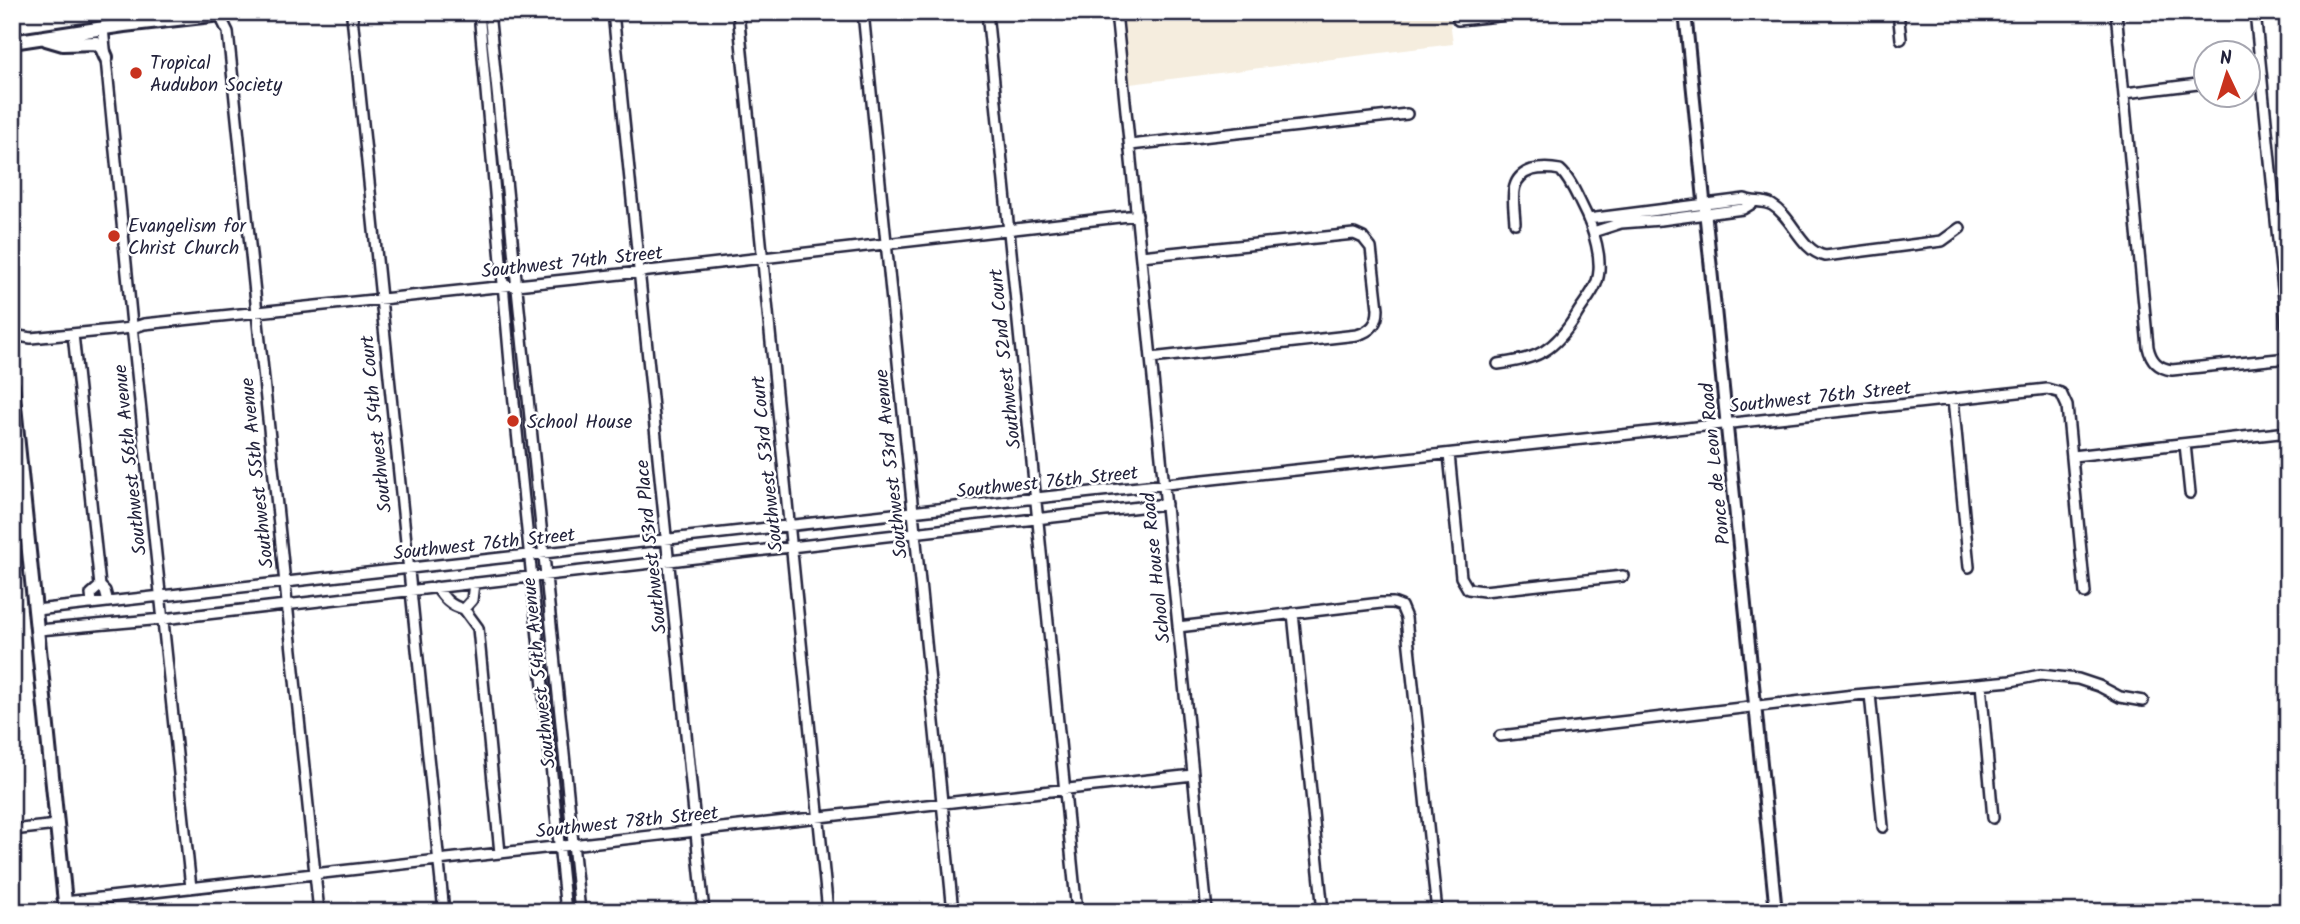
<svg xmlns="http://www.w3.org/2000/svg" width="2300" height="924" font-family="Kalam,sans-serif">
<rect width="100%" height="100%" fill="#fff"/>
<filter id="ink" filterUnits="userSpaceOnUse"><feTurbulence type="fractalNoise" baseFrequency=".0143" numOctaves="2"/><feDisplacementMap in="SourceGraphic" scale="14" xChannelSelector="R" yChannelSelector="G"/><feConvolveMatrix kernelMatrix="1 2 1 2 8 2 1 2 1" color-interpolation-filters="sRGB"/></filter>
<g filter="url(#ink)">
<path fill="#f5edde" d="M1123,12H1449L1453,44L1130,84Z"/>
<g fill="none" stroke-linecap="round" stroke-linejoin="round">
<defs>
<path id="minor" d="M355,12L352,16L444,912
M479,12L510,363L566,912
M489,12L580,912
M613,12L704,912
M738,12L828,912
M863,12L953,912
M987,12L1077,912
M1116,12L1207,912
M1457,12L1458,20L1538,12
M1898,12L1901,39
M2116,12L2148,347C2151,361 2158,368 2172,370L2288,358
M2255,12L2288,339
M222,14L223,22L228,32L319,912
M103,28L133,335L191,888
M2248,78L2261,76
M2125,93L2206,83
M1130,145L1407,114
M1588,219L1745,199C1754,203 1763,200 1772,205C1793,217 1800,250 1825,256L1942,241L1960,228
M1593,232L1621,223L1661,220L1743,209L1753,203
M1141,256L1354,234L1363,238L1371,248L1378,309C1378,324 1371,331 1357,335L1151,358
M73,334L100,586L105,591L108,602
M12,335L31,338L132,328L144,324L640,272L1137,215
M1498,364C1538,359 1554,351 1576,316C1582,305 1591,296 1596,284C1605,262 1593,227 1582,206C1576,194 1570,179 1560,170C1550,168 1541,168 1532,170C1507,178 1514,202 1515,223
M1953,399L1969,567
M2185,444L2190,493
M1449,454L1461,577L1468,589L1484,591L1623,576
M2073,456L2288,432
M436,587C444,598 450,606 464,609L472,600L474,583
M92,604L91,594L100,586
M464,609L478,628L500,853
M36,610L1036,498L2047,389L2061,393L2067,406L2085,593
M1293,613L1323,912
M1178,627L1381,603H1393L1401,606L1406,618L1437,912
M39,630L163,619L1166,504
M1981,684L1993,818
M1870,694L1883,827
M1500,736L1854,695L2011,681L2040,675L2078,679L2099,686L2120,697L2143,701
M12,830L57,825
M65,902L1193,775"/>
<path id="tertiary" d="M1685,12L1776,912"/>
<path id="secondary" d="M46,39L63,44L96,43L102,48L106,57
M12,42L124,25L239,12
M12,386L66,912"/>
</defs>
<use href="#minor" stroke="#22223b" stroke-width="14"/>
<use href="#tertiary" stroke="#22223b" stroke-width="16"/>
<use href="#secondary" stroke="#22223b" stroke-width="18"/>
<use href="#minor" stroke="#fff" stroke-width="9"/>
<use href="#tertiary" stroke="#fff" stroke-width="10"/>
<use href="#secondary" stroke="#fff" stroke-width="12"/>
</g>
</g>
<g fill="#c8321e" stroke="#fff" stroke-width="2.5">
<circle cx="136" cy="73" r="7"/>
<circle cx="114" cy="236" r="7"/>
<circle cx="513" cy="421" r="7"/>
</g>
<g text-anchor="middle" stroke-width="5" stroke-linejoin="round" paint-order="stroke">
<g font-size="19" fill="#22223b" stroke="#fff" text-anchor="start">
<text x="150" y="69">Tropical<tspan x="150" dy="22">Audubon Society</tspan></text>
<text x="128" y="232">Evangelism for<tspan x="128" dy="22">Christ Church</tspan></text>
<text x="527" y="428">School House</text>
</g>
<g font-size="19" fill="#22223b" stroke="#fff">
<text transform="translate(572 261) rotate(-6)" y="7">Southwest 74th Street</text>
<text transform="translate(1004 359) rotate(-96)" y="7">Southwest 52nd Court</text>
<text transform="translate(1820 396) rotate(-6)" y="7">Southwest 76th Street</text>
<text transform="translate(375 424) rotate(-96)" y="7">Southwest 54th Court</text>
<text transform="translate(129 460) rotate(-96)" y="7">Southwest 56th Avenue</text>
<text transform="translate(766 464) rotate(-96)" y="7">Southwest 53rd Court</text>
<text transform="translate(890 464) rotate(-96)" y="7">Southwest 53rd Avenue</text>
<text transform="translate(1714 464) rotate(-96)" y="7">Ponce de Leon Road</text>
<text transform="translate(256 473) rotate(-96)" y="7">Southwest 55th Avenue</text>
<text transform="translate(1047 481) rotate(-6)" y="7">Southwest 76th Street</text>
<text transform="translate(484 543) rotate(-6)" y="7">Southwest 76th Street</text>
<text transform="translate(650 547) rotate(-96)" y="7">Southwest 53rd Place</text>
<text transform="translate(1155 568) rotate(-96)" y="7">School House Road</text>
<text transform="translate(538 673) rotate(-96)" y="7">Southwest 54th Avenue</text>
<text transform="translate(627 821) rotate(-6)" y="7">Southwest 78th Street</text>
</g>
</g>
<rect width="2300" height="924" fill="none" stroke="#fff" stroke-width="42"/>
<rect x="21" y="21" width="2258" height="882" fill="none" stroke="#22223b" stroke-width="2.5" filter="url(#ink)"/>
<g transform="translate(2227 74) rotate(356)"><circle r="33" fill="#ffffff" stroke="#a7a7b1" stroke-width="2"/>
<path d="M0-5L12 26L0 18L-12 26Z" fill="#c8321e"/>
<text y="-10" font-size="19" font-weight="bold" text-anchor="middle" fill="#22223b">N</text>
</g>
</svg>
